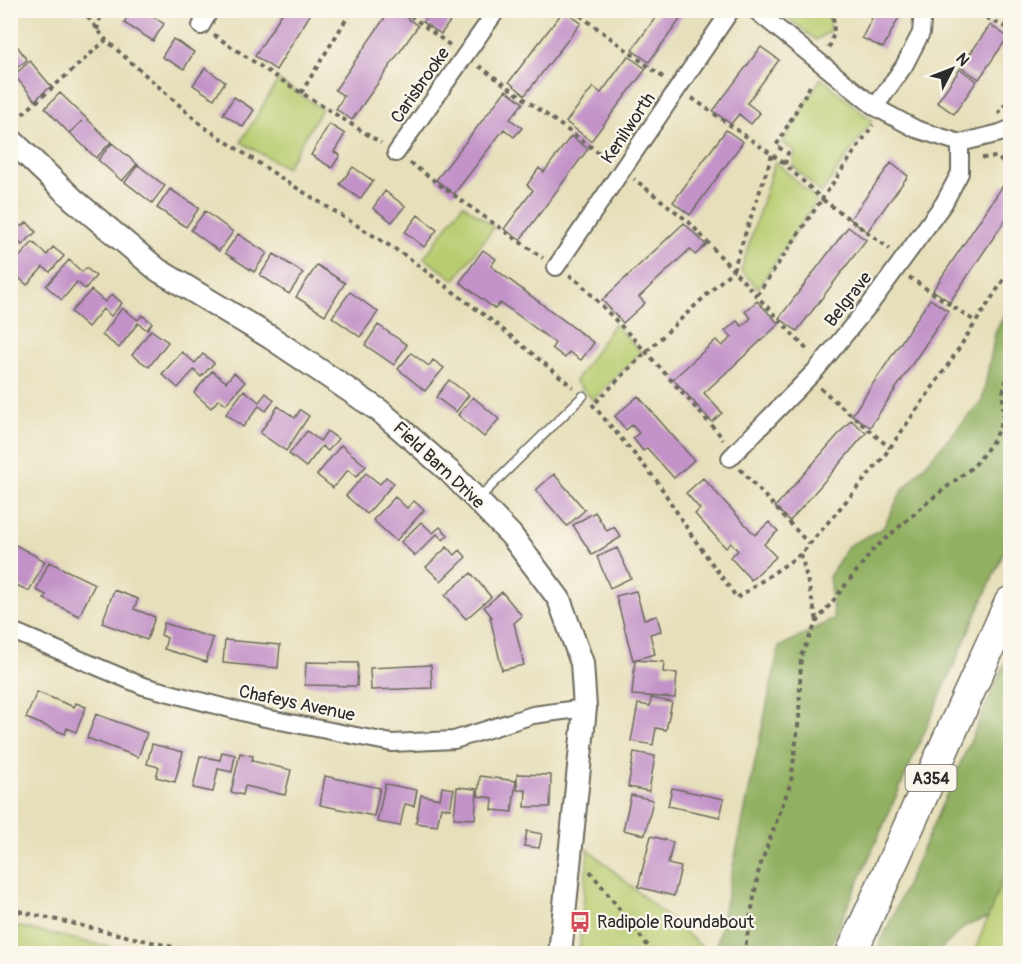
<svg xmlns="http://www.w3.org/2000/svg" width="1021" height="964" font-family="Pangolin,sans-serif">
<rect width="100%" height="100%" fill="#fbf7ec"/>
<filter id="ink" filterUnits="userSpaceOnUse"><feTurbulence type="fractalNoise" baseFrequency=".0167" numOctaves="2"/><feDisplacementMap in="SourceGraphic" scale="12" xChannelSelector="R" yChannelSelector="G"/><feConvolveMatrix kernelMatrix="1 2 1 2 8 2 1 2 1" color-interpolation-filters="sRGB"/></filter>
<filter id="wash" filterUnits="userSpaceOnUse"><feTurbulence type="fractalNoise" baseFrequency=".008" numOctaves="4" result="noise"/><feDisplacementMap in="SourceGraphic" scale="24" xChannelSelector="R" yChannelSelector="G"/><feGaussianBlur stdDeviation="1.35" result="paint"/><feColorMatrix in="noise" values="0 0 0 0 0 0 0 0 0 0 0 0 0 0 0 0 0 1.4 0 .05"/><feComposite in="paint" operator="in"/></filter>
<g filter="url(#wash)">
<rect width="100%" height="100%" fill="#e6dfba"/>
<path fill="#b8cc70" stroke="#727c4e" stroke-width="1.5" d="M779,11H829L830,31L816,40Z
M821,78L872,121L821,193L793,166L795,151L782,143Z
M278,80L322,109L286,168L241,142Z
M775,161L817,200L758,288L741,270Z
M463,204L494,227L455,280L424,258Z
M614,324L641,352L593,400L575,381Z
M588,849L709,953H579Z
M1010,858V953H974Z
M11,925L137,953H11Z"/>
<path fill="#92b062" stroke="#5e6e46" stroke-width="1.5" d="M1010,312V538L827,953H715L779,647L834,619L829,577L848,546L883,528L902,491L982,401L996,330L1006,313Z
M1010,652V858L988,918L965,926L937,953H876Z"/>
<g id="blocks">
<path fill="#c292c8" d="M131,10H144L164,24L153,41L124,23Z
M284,10H313L276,70L255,56Z
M390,10H396L418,26L352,120L336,109L344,96L335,90Z
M431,10H458L441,34L423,22Z
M564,10L581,23L525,95L509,82Z
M661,10H687L649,62L632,50Z
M876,10H895L901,13L883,48L862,38Z
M992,10H1010V14L992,16Z
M990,25L1008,37L979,79L961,67Z
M173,39L194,52L184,69L162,57Z
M13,40L27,60L10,73V42Z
M761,47L779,60L747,103L760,113L751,124L739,114L731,124L713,111Z
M628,56L646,69L591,141L566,122L593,87L601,93Z
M30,61L51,86L35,100L14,75Z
M205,68L225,82L214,99L193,85Z
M960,69L977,81L954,114L937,102Z
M506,90L523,103L510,119L522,128L514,137L504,129L454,194L436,180Z
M60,93L111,142L96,158L70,133L82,121L69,133L45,108Z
M234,97L254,110L243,127L223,114Z
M329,124L345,134L334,152L340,155L332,168L311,155Z
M726,130L743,142L690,215L673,202Z
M571,136L588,149L520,240L504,229L533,190L527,185L539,168L544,172Z
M112,143L137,164L122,181L98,160Z
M891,163L908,176L867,232L850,219Z
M138,165L165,186L152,203L125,182Z
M353,167L373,181L360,199L340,184Z
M1004,184L1010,188V213L950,302L933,290Z
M170,189L199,208L186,227L157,208Z
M385,191L405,206L392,222L373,208Z
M205,211L233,232L219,251L191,230Z
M418,215L437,230L424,247L405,232Z
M10,216L22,227L27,222L36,232L22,245L16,239L10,245Z
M684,223L706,245L695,255L690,249L639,297L645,303L623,323L602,300Z
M848,227L866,240L797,331L779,318Z
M238,234L267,253L254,272L225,253Z
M33,242L47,255L53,247L64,256L50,272L43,267L27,285L10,270V267Z
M483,250L496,259L491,266L594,343L581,360L569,352L565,358L552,348L555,343L511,310L500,303L495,309L460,282Z
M274,254L303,273L289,294L260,275Z
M69,260L82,272L86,268L96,276L85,289L77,282L62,300L46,286Z
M317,265L345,283L325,315L296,297Z
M91,290L105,302L112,294L122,303L111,316L103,309L88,327L71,312Z
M350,292L378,312L360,337L332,317Z
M930,299L948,311L870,427L852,415Z
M757,301L779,324L704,393L722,413L712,422L673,379L716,340L722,346L732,337L725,331L737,321L742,326L751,318L745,312Z
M122,308L138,320L142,315L152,323L147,330L138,323L119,348L102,335Z
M378,325L407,345L394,365L365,345Z
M151,330L168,342L149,367L132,355Z
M182,352L195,363L203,354L214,363L201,377L194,370L178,388L162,374Z
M411,353L429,366L433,360L444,368L425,391L398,369Z
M212,371L226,382L234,373L245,382L226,404L219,399L211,408L194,393Z
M449,380L469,395L456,412L436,397Z
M244,390L259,402L266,393L274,400L266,411L259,406L243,427L226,414Z
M638,396L694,460L674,478L647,448L643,451L633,438L639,433L632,425L626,430L615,416Z
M473,397L499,419L484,437L458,415Z
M278,406L295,418L300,410L309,416L286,451L260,433Z
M851,420L866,433L790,521L775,507Z
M307,431L320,441L327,431L338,439L328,451L322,446L306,467L289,454Z
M341,445L366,466L356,477L348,470L333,488L317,475Z
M366,473L380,484L386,477L394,483L367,514L346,496Z
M554,474L585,510L567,526L536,490Z
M703,478L755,535L769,522L778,531L764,544L776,557L751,580L730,557L738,551L731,543L726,548L695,514L700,509L686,493Z
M395,497L407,508L414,501L424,510L396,541L373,520Z
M595,512L607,531L614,527L621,537L592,555L573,525Z
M421,522L433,533L440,527L448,535L443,540L437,534L415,556L401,542Z
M10,542L45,561L29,591L10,582Z
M447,547L455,555L460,550L466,557L441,581L426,567Z
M617,548L631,578L610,588L597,557Z
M49,562L95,584L79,616L44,599L46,595L36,590Z
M471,573L491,597L466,619L445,595Z
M114,590L138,599L134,609L155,617L147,640L102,623Z
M636,591L644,619L657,616L661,631L650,634L655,654L633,660L616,596Z
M502,592L522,616L514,623L524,665L502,670L490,617H492L484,607Z
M164,623L213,638L206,662L164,649L167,638L161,635Z
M225,640L280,645L278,668L223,663Z
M635,660L664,662L663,672L677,673L675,698L632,695Z
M306,662L358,663L357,686L305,685Z
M431,665L432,688L371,690L370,668Z
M37,692L74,707L76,703L86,707L76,732L67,728L65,734L26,718Z
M651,698L672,702L666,730L656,728L653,745L631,741L638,704L650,706Z
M96,714L147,733L138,757L87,738Z
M152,744L183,752L175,782L156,777L159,767L147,764Z
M222,752L235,755L232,772L218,769L213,792L193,788L200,756L220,760Z
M634,752L655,756L649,791L628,787Z
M240,753L253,756L252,761L291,770L285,795L245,786L243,795L231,792Z
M517,774L551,775L550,807H525L526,790H517Z
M325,776L380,788L374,816L320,805Z
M480,776L516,781L512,812L492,810L493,798L478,796Z
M385,784L417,790L414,806L405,804L400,826L377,822Z
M442,787L454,789L450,809L441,807L437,826L416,823L421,795L440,799Z
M457,787L477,789L475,819L454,818Z
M672,788L724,799L720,817L668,806Z
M631,795L653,800L645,835L623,830Z
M527,831L542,834L539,848L524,846Z
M651,836L673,842L668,864L681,867L674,896L638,887Z"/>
</g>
</g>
<g filter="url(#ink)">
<use href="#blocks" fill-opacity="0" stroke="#6c6a5d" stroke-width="1.5"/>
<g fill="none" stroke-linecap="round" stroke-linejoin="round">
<defs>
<path id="lane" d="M477,500L583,396"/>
<path id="street" d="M755,10L875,107L916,129L960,143L1000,133L1010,129
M201,26L210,10
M875,107L904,66L921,33L923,10
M396,153L497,10
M556,267L731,10
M730,458L816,370L871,303L944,203L960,173V143
M10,630L143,686L265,718L392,743L454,740L533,715L585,708"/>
<path id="secondary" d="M10,139L74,200L158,270L270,337L380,411L450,472L511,535L559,599L582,663L585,708L560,954"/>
<path id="highway" d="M851,954L1010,602"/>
</defs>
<use href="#lane" stroke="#6c6a5d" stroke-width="11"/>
<use href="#street" stroke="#6c6a5d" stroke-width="20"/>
<use href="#secondary" stroke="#6c6a5d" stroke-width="26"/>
<use href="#highway" stroke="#6c6a5d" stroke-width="33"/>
<path stroke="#6c6a5d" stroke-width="4" stroke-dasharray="4.5 4.5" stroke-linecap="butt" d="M82,10L106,40
M403,10L451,46
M573,10L664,78
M970,10L1010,29
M97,30L102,10
M214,35L278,78L381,143
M829,48L834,33L833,10
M479,66L609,160
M810,86L776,146L788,153L785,164L822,199L873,125
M301,93L352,10
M692,98L785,164
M998,114L1010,98
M16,120L106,40L204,127L289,183L406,256L496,324L573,387
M772,155L733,270L809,352
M982,158L997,157L1010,169
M410,163L476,211L543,258
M569,275L579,282L646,352L721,436L723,440
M909,277L976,322
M757,295L822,199L890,249
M820,388L890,448
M596,402L646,352L733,270L689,222L634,179
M592,404L657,481L692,536L737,598L801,554L882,459L944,371L1010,270
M740,469L809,544
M801,554L817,621
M590,871L654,954
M10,909L203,954
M744,954L759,869L791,782L799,718L801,656L817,621L874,549L930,500L974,466L991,444L1003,420V392L1010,368"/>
<use href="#lane" stroke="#fff" stroke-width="8"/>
<use href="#street" stroke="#fff" stroke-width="16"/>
<use href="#secondary" stroke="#fff" stroke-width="22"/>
<use href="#highway" stroke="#fff" stroke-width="30"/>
</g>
</g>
<defs>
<symbol id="bus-bare" viewBox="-9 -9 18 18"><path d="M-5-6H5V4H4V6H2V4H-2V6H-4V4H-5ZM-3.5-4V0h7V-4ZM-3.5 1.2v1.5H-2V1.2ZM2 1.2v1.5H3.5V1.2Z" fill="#d1495b" stroke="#fbf7ec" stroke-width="2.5" paint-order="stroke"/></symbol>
</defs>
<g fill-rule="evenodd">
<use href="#bus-bare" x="565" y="907" width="30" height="30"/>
</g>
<g text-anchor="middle" stroke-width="4.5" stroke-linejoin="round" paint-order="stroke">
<rect fill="#fbf7ec" stroke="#696865" stroke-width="1.5" x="905.5" y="765" width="51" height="26" rx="4.5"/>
<g font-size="16" font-weight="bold" fill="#2b2b2b">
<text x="931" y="784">A354</text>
</g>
<g font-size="18" fill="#2b2b2b" stroke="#fbf7ec">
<text transform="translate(420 85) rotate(-55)" y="6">Carisbrooke</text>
<text transform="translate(628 128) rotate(-56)" y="6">Kenilworth</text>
<text transform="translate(848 299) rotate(-52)" y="6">Belgrave</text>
<text transform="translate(439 465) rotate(43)" y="6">Field Barn Drive</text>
<text transform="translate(297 703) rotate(12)" y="6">Chafeys Avenue</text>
</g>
<g font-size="18" fill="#2b2b2b" stroke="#fbf7ec" text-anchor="start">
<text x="597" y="928">Radipole Roundabout</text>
</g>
</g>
<rect width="1021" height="964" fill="none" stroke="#fbf7ec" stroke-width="36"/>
<g transform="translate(952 69) rotate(48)" stroke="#fbf7ec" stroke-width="4.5" paint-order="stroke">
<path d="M0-4.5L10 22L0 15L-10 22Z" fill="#2b2b2b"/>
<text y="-9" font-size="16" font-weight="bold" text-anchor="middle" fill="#2b2b2b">N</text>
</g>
</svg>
